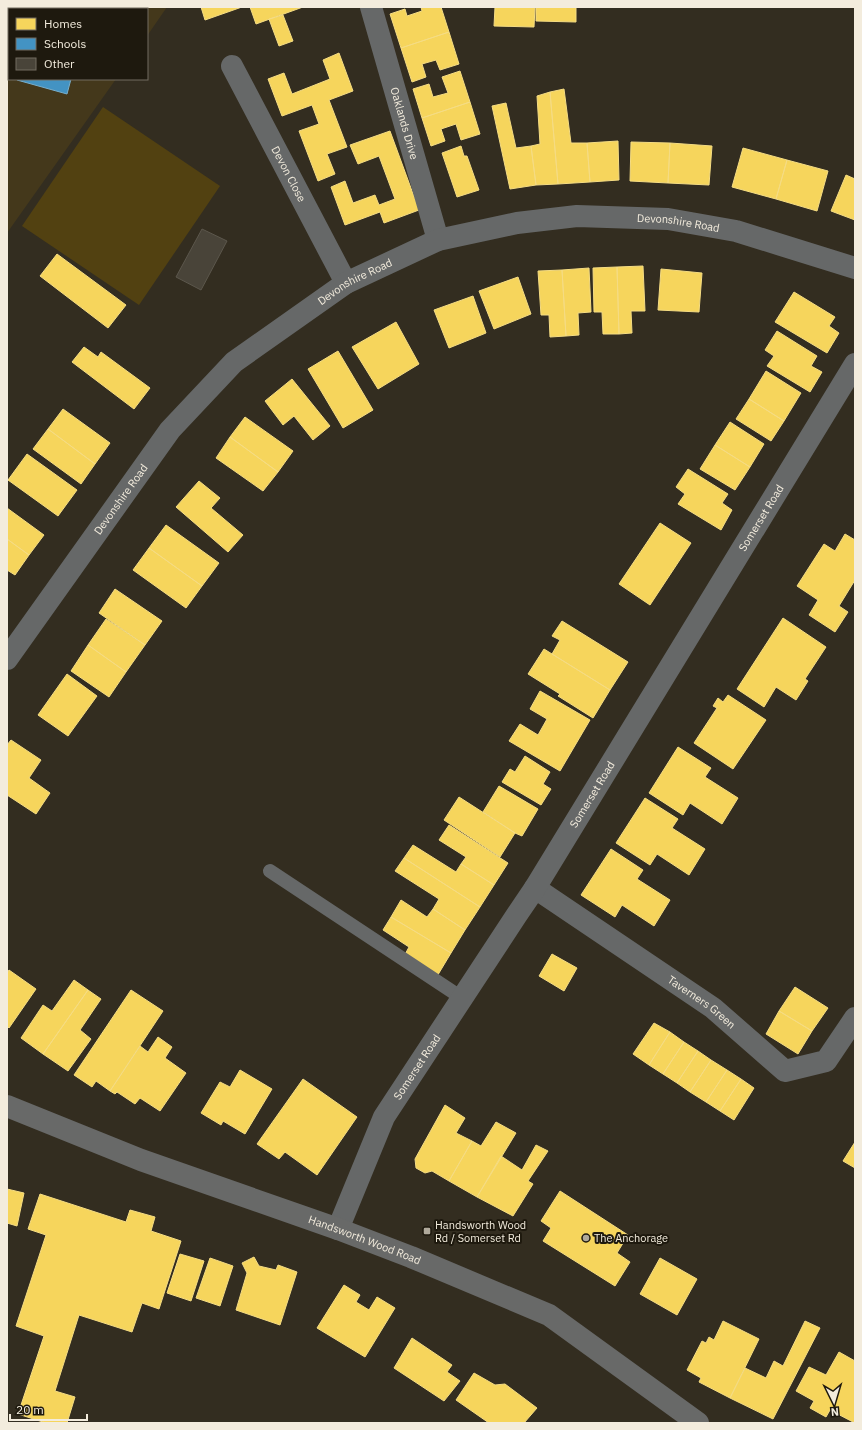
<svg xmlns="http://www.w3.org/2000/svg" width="862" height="1430" font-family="'IBM Plex Sans',sans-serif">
<rect width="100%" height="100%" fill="#332d20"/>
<path fill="#44381b" d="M7,7H167L147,36V9H9V79H116L7,233Z"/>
<path fill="#524111" d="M103,107L220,186L139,305L22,226Z"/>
<path fill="#f6d55c" stroke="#f5dc83" d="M201,7H242L205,20Z
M250,7H303L256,24Z
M421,7H441L449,32L401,48L390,14L405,9L407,16L422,11Z
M495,7H535L534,27L494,26Z
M536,7H576V22L536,21Z
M283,15L293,41L279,46L269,19Z
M449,32L459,64L440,70L436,60L422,64L426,77L412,82L401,48Z
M339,53L353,91L329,100L347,147L327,154L335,174L318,181L299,131L319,124L312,105L282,116L268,79L284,73L292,94L330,79L323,60Z
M460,71L470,102L422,118L413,89L429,84L433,97L448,93L442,77Z
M564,89L571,143H587L590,182L558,184L550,92Z
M550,92L558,184L536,185L531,146L540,144L537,96Z
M470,102L480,134L461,140L456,124L441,129L445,141L431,146L422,118Z
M506,103L516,148L531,146L536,185L510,189L492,106Z
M390,131L419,210L384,223L380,212L345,225L331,187L345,181L353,203L375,195L379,205L395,199L379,156L358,164L350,145Z
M618,141L619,180L590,182L587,143Z
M631,142L670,143L668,183L630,181Z
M670,143L712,146L709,185L668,183Z
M461,146L464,156H467L479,190L457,197L442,153Z
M743,148L787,160L776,199L732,187Z
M787,160L828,171L817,211L776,199Z
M846,175L855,179V220L831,211Z
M57,254L126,305L108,328L40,276Z
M643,266L645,311H631L632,333L619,334L617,267Z
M617,267L619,334H603L602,312H594L593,268Z
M589,268L591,312L578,313L579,335L566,336L562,270Z
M661,269L702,273L699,312L658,310Z
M562,270L566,336L550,337L549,315H541L538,271Z
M518,277L531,314L494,329L479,291Z
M794,292L835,317L829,326L839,333L827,353L775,322Z
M473,296L486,333L449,348L434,310Z
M396,322L419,364L378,389L352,347Z
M777,331L817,356L811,366L822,372L810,392L767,366L774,356L765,350Z
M84,347L98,357L101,352L150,388L134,409L72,362Z
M338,351L373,410L343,428L308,369Z
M766,371L801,393L784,421L749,399Z
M292,379L330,426L313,440L294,416L283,425L265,401Z
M749,399L784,421L771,441L736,419Z
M63,409L110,443L95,464L48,429Z
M245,417L293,451L278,472L230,437Z
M730,422L764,444L750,467L715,445Z
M48,429L95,464L81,484L33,449Z
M230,437L278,472L263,491L216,458Z
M715,445L750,467L735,490L700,469Z
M27,454L77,490L58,516L8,480Z
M688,469L728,494L722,503L732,510L721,530L678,504L685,494L676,487Z
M199,481L220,498L211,508L243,535L228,552L176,507Z
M7,508L44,535L29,555L7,539Z
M660,523L691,543L650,605L619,584Z
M166,525L219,563L202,586L149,548Z
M845,534L855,540V580L839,606L848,612L835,632L809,615L818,600L797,586L824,544L835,551Z
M7,539L29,555L15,575L7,570Z
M149,548L202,586L186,608L133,570Z
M115,589L162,621L145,645L99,613Z
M783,618L826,647L805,679L808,681L796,700L776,687L764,707L737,689Z
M106,619L145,645L126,672L88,645Z
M562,621L628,662L610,690L552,654L560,640L552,636Z
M88,645L126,672L109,697L71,671Z
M544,649L610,690L593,718L558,696L560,694L528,674Z
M67,674L97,696L68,736L38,715Z
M540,691L590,720L560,771L509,741L520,724L538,735L547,719L530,709Z
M728,695L766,720L733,769L694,743L717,708L713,706L718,698L723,702Z
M11,740L41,760L29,778L50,793L36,814L7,795V745Z
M678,747L711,768L705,777L738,798L722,824L690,803L683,815L649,793Z
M525,756L550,772L543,784L551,789L541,805L502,782L510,769L515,772Z
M499,786L538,809L522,836L515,833L483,812Z
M459,797L515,833L500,857L444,820Z
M645,798L678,819L672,828L705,849L689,875L657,854L650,865L616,843Z
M449,825L508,863L494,885L461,864L466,857L439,840Z
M413,845L456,872L461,864L494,885L480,907L404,858Z
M611,849L643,870L637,879L670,900L654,926L622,905L615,917L581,895Z
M404,858L480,907L465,930L433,909L439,899L395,871Z
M401,900L427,917L433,909L465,930L451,953L391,917Z
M391,917L451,953L436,978L403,958L409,947L383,930Z
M552,954L577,968L564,991L539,976Z
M9,970L36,989L9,1028L7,1026V973Z
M74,980L88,990L43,1054L21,1038L43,1005L52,1011Z
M795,987L828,1008L812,1031L779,1011Z
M88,990L101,999L80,1030L91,1039L68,1071L43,1054Z
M131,990L163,1011L110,1091L96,1081L92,1087L74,1075Z
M779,1011L812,1031L798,1054L766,1034Z
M654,1023L670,1032L649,1065L633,1054Z
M670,1032L684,1042L663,1074L649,1065Z
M158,1037L172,1047L165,1058L186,1073L160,1111L140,1098L135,1104L117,1092L115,1094L110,1091L140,1046L148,1052Z
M684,1042L698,1051L677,1083L663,1074Z
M698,1051L711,1060L690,1092L677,1083Z
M711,1060L727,1070L706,1102L690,1092Z
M240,1070L272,1089L245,1134L223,1121L221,1125L201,1113L220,1082L230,1087Z
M727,1070L741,1079L720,1111L706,1102Z
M303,1079L357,1117L317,1175L285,1152L279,1159L257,1144Z
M741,1079L754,1088L734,1120L720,1111Z
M445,1105L465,1118L456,1133L472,1141L449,1181L432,1171L425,1173L416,1168L415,1159Z
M496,1122L516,1133L477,1197L449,1181L472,1141L481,1146Z
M855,1142V1168L843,1161Z
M536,1145L548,1151L528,1181L533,1184L513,1216L477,1197L501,1156L522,1170Z
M7,1189L24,1193L17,1226L7,1223Z
M560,1191L628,1235L617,1253L630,1262L615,1286L543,1241L551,1228L541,1221Z
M40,1194L126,1222L130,1210L155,1217L151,1231L181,1241L159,1309L142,1303L132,1332L79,1315L55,1391L75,1397L67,1423H46L18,1414L44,1336L16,1326L46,1235L28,1229Z
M180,1254L204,1261L191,1301L167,1293Z
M254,1257L259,1266L276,1270L278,1265L297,1272L280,1325L236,1310L247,1273L242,1263Z
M210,1258L233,1266L220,1306L196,1298Z
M660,1258L697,1279L677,1315L640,1294Z
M344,1285L360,1295L356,1302L369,1310L377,1297L395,1308L365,1357L317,1328Z
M723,1321L759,1339L730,1398L699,1382L701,1378L687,1370L702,1341L706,1343L709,1337L714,1340Z
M805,1321L820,1328L773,1419L730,1398L745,1368L766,1378L774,1361L783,1366Z
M412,1338L452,1365L447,1372L460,1381L444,1401L394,1368Z
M839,1352L855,1361V1423L830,1410L826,1417L810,1408L814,1401L796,1391L809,1367L826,1375Z
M474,1373L495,1385L505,1384L537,1408L524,1423H489L456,1400Z"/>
<path fill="#4393c3" stroke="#78aecb" d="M7,7H90L89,9H9V56H7Z
M17,79H71L67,94L17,80Z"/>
<path fill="#494439" stroke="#5c574c" d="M202,229L227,241L201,290L176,277Z"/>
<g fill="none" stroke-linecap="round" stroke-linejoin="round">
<path stroke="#666868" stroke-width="14" d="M270,871L462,998"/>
<g stroke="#666868" stroke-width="22">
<path id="s1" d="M371,7L438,240"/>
<path id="s2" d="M232,66L346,283"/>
<path id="s3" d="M7,659L170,430L234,362L346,283L438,240L517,223L577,216L668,219L736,231L855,268"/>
<path id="s4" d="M535,888L713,1008L785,1071L826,1061L855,1018"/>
<path id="s5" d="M338,1229L384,1117L516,916L535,888L855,364"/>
</g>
<path stroke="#686968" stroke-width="22" id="s6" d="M7,1106L141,1160L338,1229L411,1257L549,1315L698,1423"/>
</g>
<g fill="#b0a99b" stroke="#1e190e" stroke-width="1.5">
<rect x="423" y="1227" width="8" height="8" rx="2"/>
<circle cx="586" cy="1238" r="4"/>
</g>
<g text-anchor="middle" stroke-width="4" stroke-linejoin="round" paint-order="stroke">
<g font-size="11" fill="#f3ecdd" stroke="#1e190e">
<text dy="4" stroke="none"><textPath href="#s1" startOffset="121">Oaklands Drive</textPath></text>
<text dy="4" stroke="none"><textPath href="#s2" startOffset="122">Devon Close</textPath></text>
<text dy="4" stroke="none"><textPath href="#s3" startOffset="856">Devonshire Road</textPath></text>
<text dy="4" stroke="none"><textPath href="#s3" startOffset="520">Devonshire Road</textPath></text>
<text dy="4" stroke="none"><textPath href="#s3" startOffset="196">Devonshire Road</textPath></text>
<text dy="4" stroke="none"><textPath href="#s5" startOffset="829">Somerset Road</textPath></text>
<text dy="4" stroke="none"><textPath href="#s5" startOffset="505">Somerset Road</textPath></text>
<text dy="4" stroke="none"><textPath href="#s4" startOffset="202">Taverners Green</textPath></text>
<text dy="4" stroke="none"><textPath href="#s5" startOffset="181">Somerset Road</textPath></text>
<text dy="4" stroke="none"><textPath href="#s6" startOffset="382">Handsworth Wood Road</textPath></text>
</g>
<g font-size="11" fill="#f3ecdd" stroke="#1e190e" text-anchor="start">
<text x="435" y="1229">Handsworth Wood<tspan x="435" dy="13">Rd / Somerset Rd</tspan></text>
<text x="594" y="1242">The Anchorage</text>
</g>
</g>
<rect width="862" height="1430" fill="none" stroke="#f3ecdd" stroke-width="16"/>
<rect x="8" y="8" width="140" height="72" fill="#1e190e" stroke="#736d61"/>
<rect x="16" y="18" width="20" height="12" fill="#f6d55c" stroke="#736d61"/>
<text x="44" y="28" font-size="12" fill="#f3ecdd">Homes</text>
<rect x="16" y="38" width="20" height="12" fill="#4393c3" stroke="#736d61"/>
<text x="44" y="48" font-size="12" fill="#f3ecdd">Schools</text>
<rect x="16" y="58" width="20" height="12" fill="#494439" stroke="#736d61"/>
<text x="44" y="68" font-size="12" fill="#f3ecdd">Other</text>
<g transform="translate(834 1402) rotate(175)" stroke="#1e190e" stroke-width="3" paint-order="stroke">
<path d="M0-3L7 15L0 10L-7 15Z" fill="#f3ecdd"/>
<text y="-6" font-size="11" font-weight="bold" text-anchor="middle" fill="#f3ecdd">N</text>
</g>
<path d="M10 1414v6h77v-6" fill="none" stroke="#f3ecdd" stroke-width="2"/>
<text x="16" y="1414" font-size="12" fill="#f3ecdd" stroke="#1e190e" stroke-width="3" paint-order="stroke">20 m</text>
</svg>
